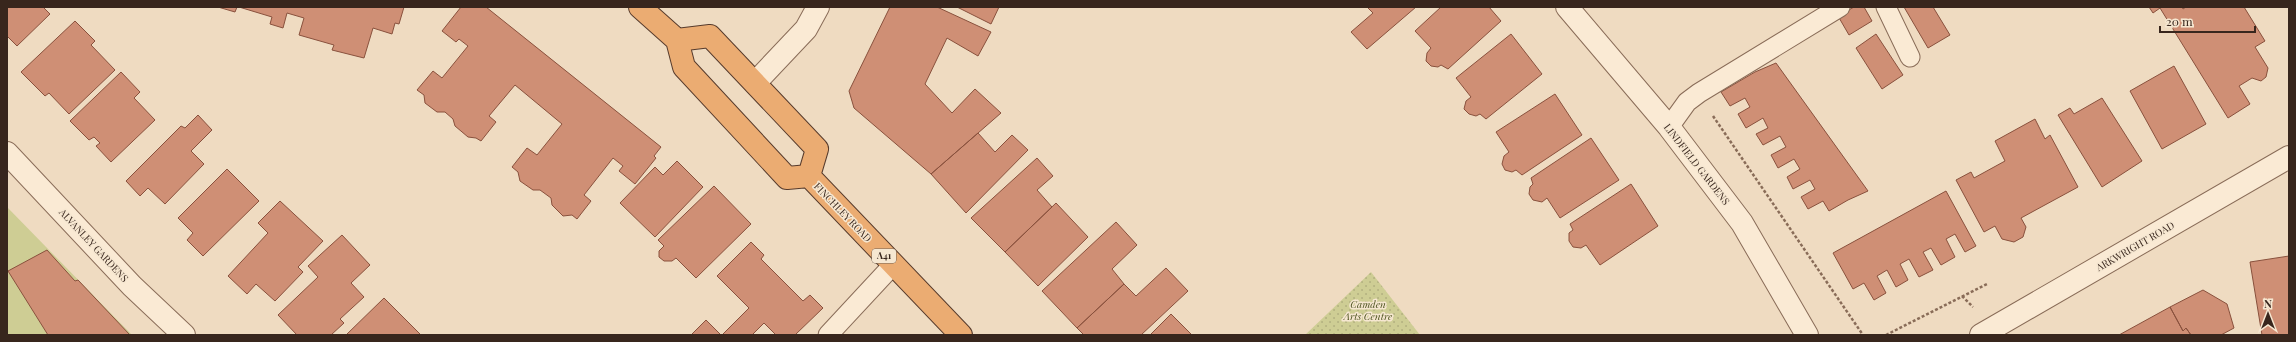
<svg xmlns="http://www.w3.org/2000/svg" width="2296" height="342" font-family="'Playfair Display',serif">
<defs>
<pattern id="garden-dots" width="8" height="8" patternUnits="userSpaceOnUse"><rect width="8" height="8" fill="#cecd94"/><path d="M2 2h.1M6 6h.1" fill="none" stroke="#b2b07f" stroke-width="1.8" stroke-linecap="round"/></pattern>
</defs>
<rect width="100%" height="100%" fill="#efdbc1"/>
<path fill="url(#garden-dots)" d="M1371,272L1420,335H1305Z"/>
<path fill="#cecd94" d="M7,207L132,335H7Z"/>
<path fill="#cf8f75" stroke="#89513d" d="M7,7H43L50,14L17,46L7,36Z
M218,7H237L235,12Z
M239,7H404L399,24L395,23L392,34L373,28L364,58L332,50L334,45L299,35L304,18L287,13L283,28L270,24L272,17Z
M461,7H486L661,147L654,156L656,158L635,184L619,171L623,166L613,158L584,195L591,201L577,219L572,215L563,216L552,205L551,198L540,190H533L520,181L518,172L512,167L527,148L537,155L562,124L515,85L489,116L496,122L481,141L476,138L468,137L455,126L453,119L445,112H437L425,103L424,95L417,90L433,71L442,78L468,46L459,39L456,42L442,31Z
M890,7H937L991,32L978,56L947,38L925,84L952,113L975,89L1001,113L931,174L854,108L849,91Z
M957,7H999L991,24Z
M1367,7H1416L1367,49L1351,32L1373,13Z
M1441,7H1489L1501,21L1448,69L1441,65L1438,67L1431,66L1426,61L1427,53L1431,48L1415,31Z
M1854,7H1864L1872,21L1849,35L1838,16Z
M1904,7H1933L1950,35L1928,48Z
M2149,7H2182L2183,9L2186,7H2244L2265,41L2255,47L2268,68L2266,77L2261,81L2252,78L2239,86L2250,104L2228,118L2160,8L2153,13Z
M75,21L95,41L91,45L115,70L69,114L49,93L45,96L21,72Z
M1511,34L1542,74L1486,119L1480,114L1476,116L1469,114L1464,109L1466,101L1471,97L1456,78Z
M1876,34L1903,75L1882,89L1856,48Z
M1776,63L1868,191L1848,200L1829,211L1823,201L1808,209L1801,197L1815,189L1810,180L1793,189L1787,177L1800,169L1794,159L1778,168L1771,155L1786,147L1780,136L1763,145L1756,134L1768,128L1763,118L1746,128L1738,114L1750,107L1745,98L1730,106L1721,92L1755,72Z
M2174,66L2206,124L2162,149L2130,91Z
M121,72L140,92L134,98L155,120L111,162L96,146L100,143L94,137L89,140L70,121Z
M1555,94L1582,135L1522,175L1516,170L1512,172L1505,170L1502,164L1504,156L1509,152L1496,132Z
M2102,98L2142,161L2102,187L2058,115L2070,108L2074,114Z
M198,115L212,130L191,151L204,164L165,204L148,188L140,196L126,181L181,126L185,128Z
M2035,119L2045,139L2050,135L2078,187L2021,218L2026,227L2023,237L2014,242L2002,239L1995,226L1984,232L1956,180L1971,172L1974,178L2005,161L1995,141Z
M978,133L995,152L1012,135L1028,150L966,213L931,174Z
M1591,138L1619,180L1560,218L1547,198L1542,202L1533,200L1529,194L1530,187L1533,184L1531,178Z
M1037,158L1053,176L1037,190L1052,207L1005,252L971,218Z
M677,161L703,187L655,237L620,203L655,167L663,175Z
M227,169L259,201L203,256L187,240L193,233L178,218Z
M1631,184L1658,226L1600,265L1586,245L1581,248L1573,247L1569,241V233L1573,230L1570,224Z
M714,186L751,224L696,278L676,258L672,261H664L659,257V251L664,246L658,240Z
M1946,191L1976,246L1965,252L1955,234L1946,239L1955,257L1941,265L1931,248L1923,252L1933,270L1919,277L1909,259L1900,264L1908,280L1896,287L1887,270L1877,276L1886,293L1874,300L1864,283L1853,289L1833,253Z
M280,201L323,241L298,267L303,272L275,301L256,284L247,294L228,276L268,233L258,223Z
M1056,203L1088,237L1038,286L1005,252Z
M1116,222L1137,245L1112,269L1124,284L1077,328L1042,291Z
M342,235L370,265L351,283L364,297L340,319L344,323L331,335H297L278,315L318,277L308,266Z
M751,242L764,255L761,259L803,301L810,295L823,308L795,335H776L764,323L752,335H722L749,308L717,276Z
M47,250L75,281L78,280L130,335H48L8,271Z
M2289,256V335H2262L2250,262Z
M1166,268L1188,291L1141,335H1084L1077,328L1124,284L1136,296Z
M2203,290L2227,304L2234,328L2221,335H2191L2186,328L2183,331L2170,307Z
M384,298L421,335H346Z
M2170,307L2183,331L2186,328L2191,335H2119Z
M1171,314L1192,335H1150Z
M706,320L721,335H691Z"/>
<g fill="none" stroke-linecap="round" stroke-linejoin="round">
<defs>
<path id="service" d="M1886,7L1910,57
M1669,127L1687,102L1699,93L1840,7
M828,335L893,265"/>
<path id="minor" d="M1567,7L1669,127L1742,223L1807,335
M755,83L806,29L818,7
M7,153L132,286L184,335"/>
<path id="tertiary" d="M1981,335L2289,157"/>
<path id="trunk" d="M640,7L677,40L684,67L787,178L809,176
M677,40L710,36L817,149L809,176
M809,176L961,335"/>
</defs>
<use href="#service" stroke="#896c58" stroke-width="21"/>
<use href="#minor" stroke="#896c58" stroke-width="24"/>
<use href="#tertiary" stroke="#896c58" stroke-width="24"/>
<use href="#trunk" stroke="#573b2c" stroke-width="24"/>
<path stroke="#896c58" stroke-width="2.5" stroke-dasharray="3 2" stroke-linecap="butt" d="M1713,116L1863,335
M1962,296L1973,307
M1886,335L1987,284"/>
<use href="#service" stroke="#faead4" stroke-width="19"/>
<use href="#minor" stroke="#faead4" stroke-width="22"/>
<use href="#tertiary" stroke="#faead4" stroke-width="22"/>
<use href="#trunk" stroke="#ebac72" stroke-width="22"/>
</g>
<g text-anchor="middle" stroke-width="3" stroke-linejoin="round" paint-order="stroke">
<rect fill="#f6e7d1" stroke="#716053" stroke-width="1" x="872" y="249" width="24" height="14" rx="3"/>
<g font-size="9" font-weight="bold" fill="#38261d">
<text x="884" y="259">A41</text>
</g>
<g font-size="10" fill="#38261d" stroke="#f6e7d1">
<text transform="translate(1697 164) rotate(52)" y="4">LINDFIELD GARDENS</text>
<text transform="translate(843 212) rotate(46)" y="4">FINCHLEY ROAD</text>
<text transform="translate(94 245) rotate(47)" y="4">ALVANLEY GARDENS</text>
<text transform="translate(2135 246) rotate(-30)" y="4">ARKWRIGHT ROAD</text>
</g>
<g font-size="10" font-style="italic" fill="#505623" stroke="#f6e7d1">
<text x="1368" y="308">Camden<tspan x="1368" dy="12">Arts Centre</tspan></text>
</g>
</g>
<rect width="2296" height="342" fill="none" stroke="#38261d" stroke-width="16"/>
<g transform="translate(2268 314)" stroke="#f6e7d1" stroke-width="3" paint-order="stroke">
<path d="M0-3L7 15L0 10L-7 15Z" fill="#38261d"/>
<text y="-6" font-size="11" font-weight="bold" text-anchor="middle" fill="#38261d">N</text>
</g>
<path d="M2160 26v6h95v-6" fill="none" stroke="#38261d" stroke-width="2"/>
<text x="2166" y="26" font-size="12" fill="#38261d" stroke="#f6e7d1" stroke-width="3" paint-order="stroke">20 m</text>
</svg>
